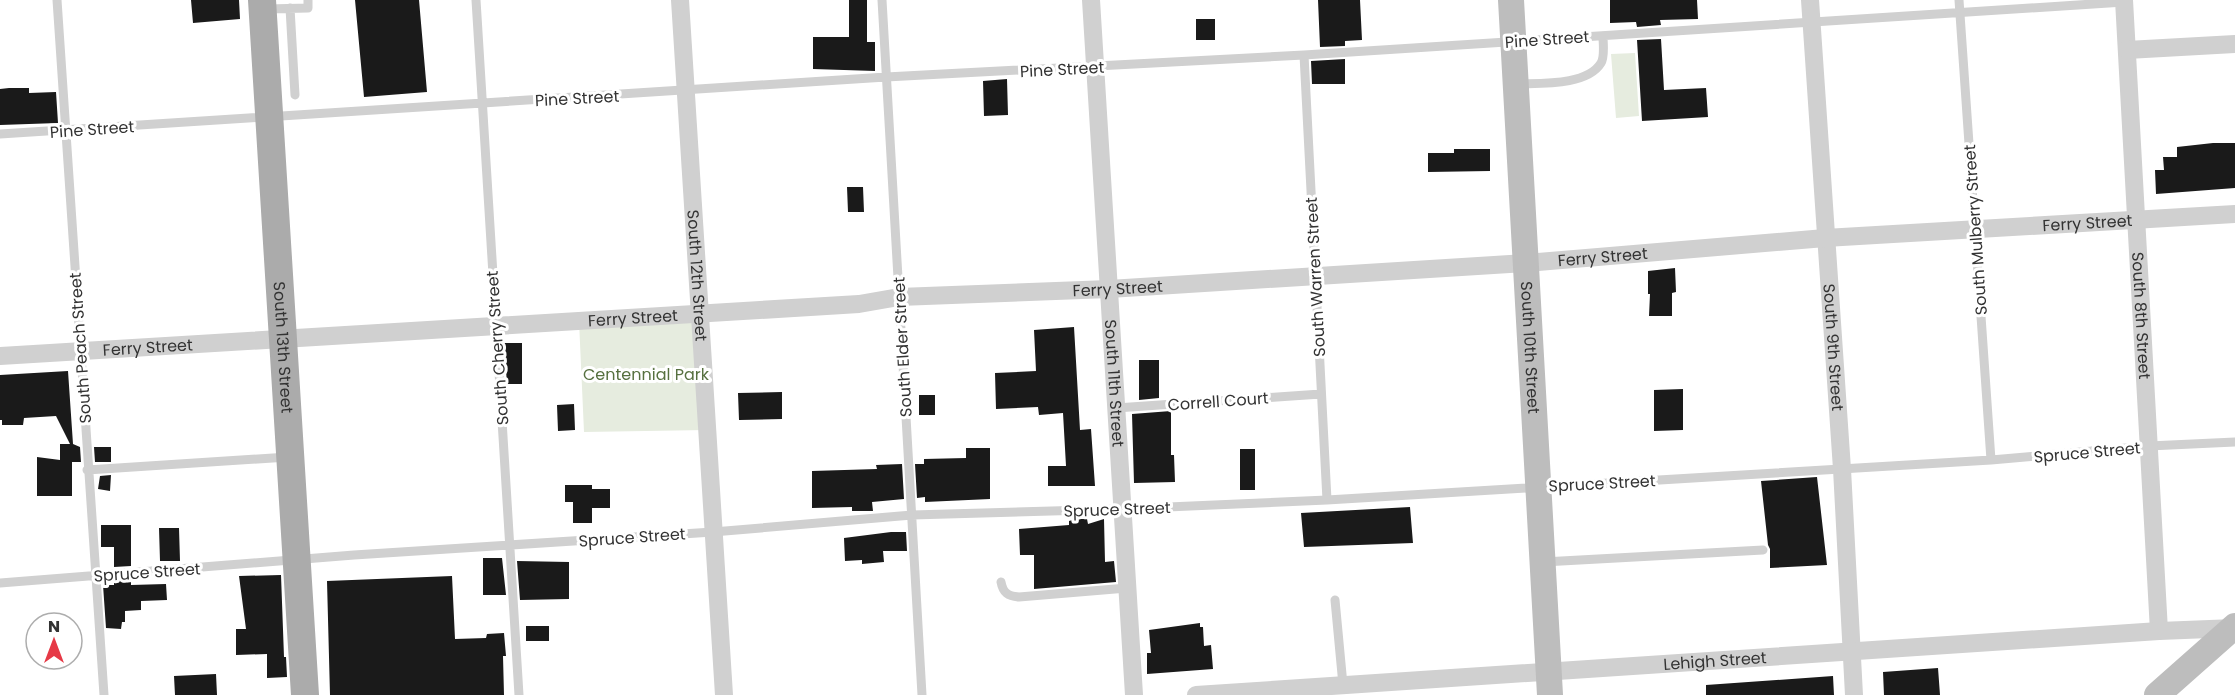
<svg xmlns="http://www.w3.org/2000/svg" width="2235" height="695" font-family="Poppins,sans-serif">
<rect width="100%" height="100%" fill="#fff"/>
<path fill="#e6ecdf" d="M1635,53L1639,116L1616,118L1611,54Z
M700,314L707,430L584,432L579,321Z"/>
<path fill="#1a1a1a" d="M191,0H239L240,19L193,23Z
M355,0H419L427,92L364,97Z
M849,0H867V42H875V71L813,69V37H849Z
M1318,0H1360L1362,40L1345,41V46L1320,47Z
M1610,0H1697L1698,19L1660,20L1661,25L1637,27L1636,22L1610,23Z
M1196,19H1215V40H1196Z
M1661,39L1664,90L1706,88L1708,117L1642,121L1637,40Z
M1345,59V84H1312L1311,61Z
M1007,79L1008,115L984,116L983,81Z
M9,88H29V93L56,92L58,123L0,125V89Z
M2213,143H2235V188L2156,194L2155,170H2164L2163,157H2177V147Z
M1454,149H1490V171L1428,172V153H1454Z
M847,187H863L864,212H848Z
M1675,268L1676,292L1672,293V316H1649L1650,294H1648V271Z
M1074,327L1080,430L1091,429L1095,486H1048V466H1066L1063,413L1039,415L1038,407L996,409L995,373L1036,371L1034,330Z
M504,343H522V384H507Z
M1139,360H1159V398L1139,400Z
M68,371L73,444L80,447L81,462H72V496H37V457L60,460V444H70L56,416L24,418L23,425H2V420H0V375Z
M1683,389V430L1654,431V390Z
M782,392V419L739,420L738,393Z
M919,395H935V415H919Z
M574,404L575,430L558,431L557,405Z
M1171,411V455H1174L1175,482L1134,483L1132,414Z
M94,447H111V462H95Z
M966,448H990V499L925,502V497L917,498L915,464H924V459L966,458Z
M1240,449H1255V490H1240Z
M902,464L904,499L872,502L873,511H852V507L812,508V471L877,469L876,465Z
M111,475L110,491L98,489L100,476Z
M1817,477L1827,565L1770,568V549L1768,545L1761,481Z
M565,485H592V489H610V508H592V523H573V502H565Z
M1410,507L1413,543L1304,547L1301,513Z
M1076,519H1087L1088,524L1104,519L1105,562L1114,561L1116,582L1034,589V555H1020L1019,529L1069,525V521Z
M101,525H131V566L114,567V547H101Z
M159,528H179L180,561H160Z
M891,532H906L907,551H883L884,562L862,564V560L845,561L844,538Z
M483,558H502L506,595H483Z
M517,561L569,562V599L520,600Z
M281,575L284,657H286L287,677L267,678V654L236,655V629H246L239,576Z
M452,576L455,639L486,638L487,634L504,633L506,656H503L504,695H330L327,581Z
M131,579V585L166,584L167,600L141,601V610L125,611V622H122L121,629L106,628L103,585H114V581Z
M1200,623V627H1203L1204,646L1211,645L1213,669L1147,674V653H1151L1149,630Z
M526,626H549V641H526Z
M1938,668L1940,695H1884L1883,672Z
M216,674L217,695H175L174,676Z
M1833,676L1834,695H1706V685Z"/>
<g fill="none" stroke-linecap="round" stroke-linejoin="round">
<path stroke="#d0d0d0" stroke-width="9" d="M57,0L104,695
M476,0L519,695
M882,0L922,695
M1959,0L1991,460
M290,8L295,95
M267,9L308,8V0
M1304,55L1327,500
M1517,84C1540,83 1587,86 1601,63C1605,57 1603,43 1603,36
M0,134L886,77L1304,55L2124,2
M1116,408L1321,394
M87,470L288,457
M1543,562L1763,550
M1001,582C1003,593 1008,596 1019,597L1127,588
M0,583L354,555L713,532L912,515L1122,509L1327,500L1991,460L2149,446L2235,442
M1335,600L1343,685"/>
<g stroke="#d0d0d0" stroke-width="18">
<path id="s1" d="M680,0L724,695"/>
<path id="s2" d="M1091,0L1134,695"/>
<path id="s3" d="M1810,0L1842,469L1854,695"/>
<path id="s4" d="M2124,0L2159,631"/>
<path d="M2127,50L2235,44"/>
<path id="s5" d="M0,356L859,304L899,297L1109,289L1526,263L1825,238L2235,214"/>
<path id="s6" d="M1196,695L2159,631L2235,628"/>
</g>
<g stroke="#bdbdbd" stroke-width="26">
<path id="s7" d="M1511,0L1550,695"/>
<path d="M2157,695L2235,626"/>
</g>
<path stroke="#ababab" stroke-width="28" id="s8" d="M262,0L305,695"/>
</g>
<g text-anchor="middle" stroke-width="6" stroke-linejoin="round" paint-order="stroke">
<g font-size="16" fill="#333" stroke="#fff">
<text transform="translate(1547 39) rotate(-4)" y="6">Pine Street</text>
<text transform="translate(1062 69) rotate(-3)" y="6">Pine Street</text>
<text transform="translate(577 98) rotate(-3)" y="6">Pine Street</text>
<text transform="translate(92 129) rotate(-4)" y="6">Pine Street</text>
<text dy="6" stroke="none"><textPath href="#s5" startOffset="2092">Ferry Street</textPath></text>
<text transform="translate(1975 230) rotate(-94)" y="6">South Mulberry Street</text>
<text dy="6" stroke="none"><textPath href="#s5" startOffset="1606">Ferry Street</textPath></text>
<text dy="6" stroke="none"><textPath href="#s1" startOffset="276">South 12th Street</textPath></text>
<text transform="translate(1315 277) rotate(-93)" y="6">South Warren Street</text>
<text dy="6" stroke="none"><textPath href="#s5" startOffset="1120">Ferry Street</textPath></text>
<text dy="6" stroke="none"><textPath href="#s4" startOffset="316">South 8th Street</textPath></text>
<text dy="6" stroke="none"><textPath href="#s5" startOffset="634">Ferry Street</textPath></text>
<text dy="6" stroke="none"><textPath href="#s5" startOffset="148">Ferry Street</textPath></text>
<text transform="translate(902 347) rotate(-93)" y="6">South Elder Street</text>
<text dy="6" stroke="none"><textPath href="#s7" startOffset="348">South 10th Street</textPath></text>
<text dy="6" stroke="none"><textPath href="#s3" startOffset="348">South 9th Street</textPath></text>
<text transform="translate(80 348) rotate(-94)" y="6">South Peach Street</text>
<text dy="6" stroke="none"><textPath href="#s8" startOffset="348">South 13th Street</textPath></text>
<text transform="translate(497 348) rotate(-94)" y="6">South Cherry Street</text>
<text dy="6" stroke="none"><textPath href="#s2" startOffset="384">South 11th Street</textPath></text>
<text transform="translate(1218 401) rotate(-4)" y="6">Correll Court</text>
<text transform="translate(2087 452) rotate(-5)" y="6">Spruce Street</text>
<text transform="translate(1602 483) rotate(-3)" y="6">Spruce Street</text>
<text transform="translate(1117 509) rotate(-2)" y="6">Spruce Street</text>
<text transform="translate(632 537) rotate(-4)" y="6">Spruce Street</text>
<text transform="translate(147 572) rotate(-4)" y="6">Spruce Street</text>
<text dy="6" stroke="none"><textPath href="#s6" startOffset="520">Lehigh Street</textPath></text>
</g>
<g font-size="16" fill="#56703f" stroke="#fff">
<text x="646" y="380">Centennial Park</text>
</g>
</g>
<g transform="translate(54 641)"><circle r="28" fill="#ffffff" stroke="#adadad" stroke-width="1.5"/>
<path d="M0-4.5L10 22L0 15L-10 22Z" fill="#e63946"/>
<text y="-9" font-size="16" font-weight="bold" text-anchor="middle" fill="#333333">N</text>
</g>
</svg>
